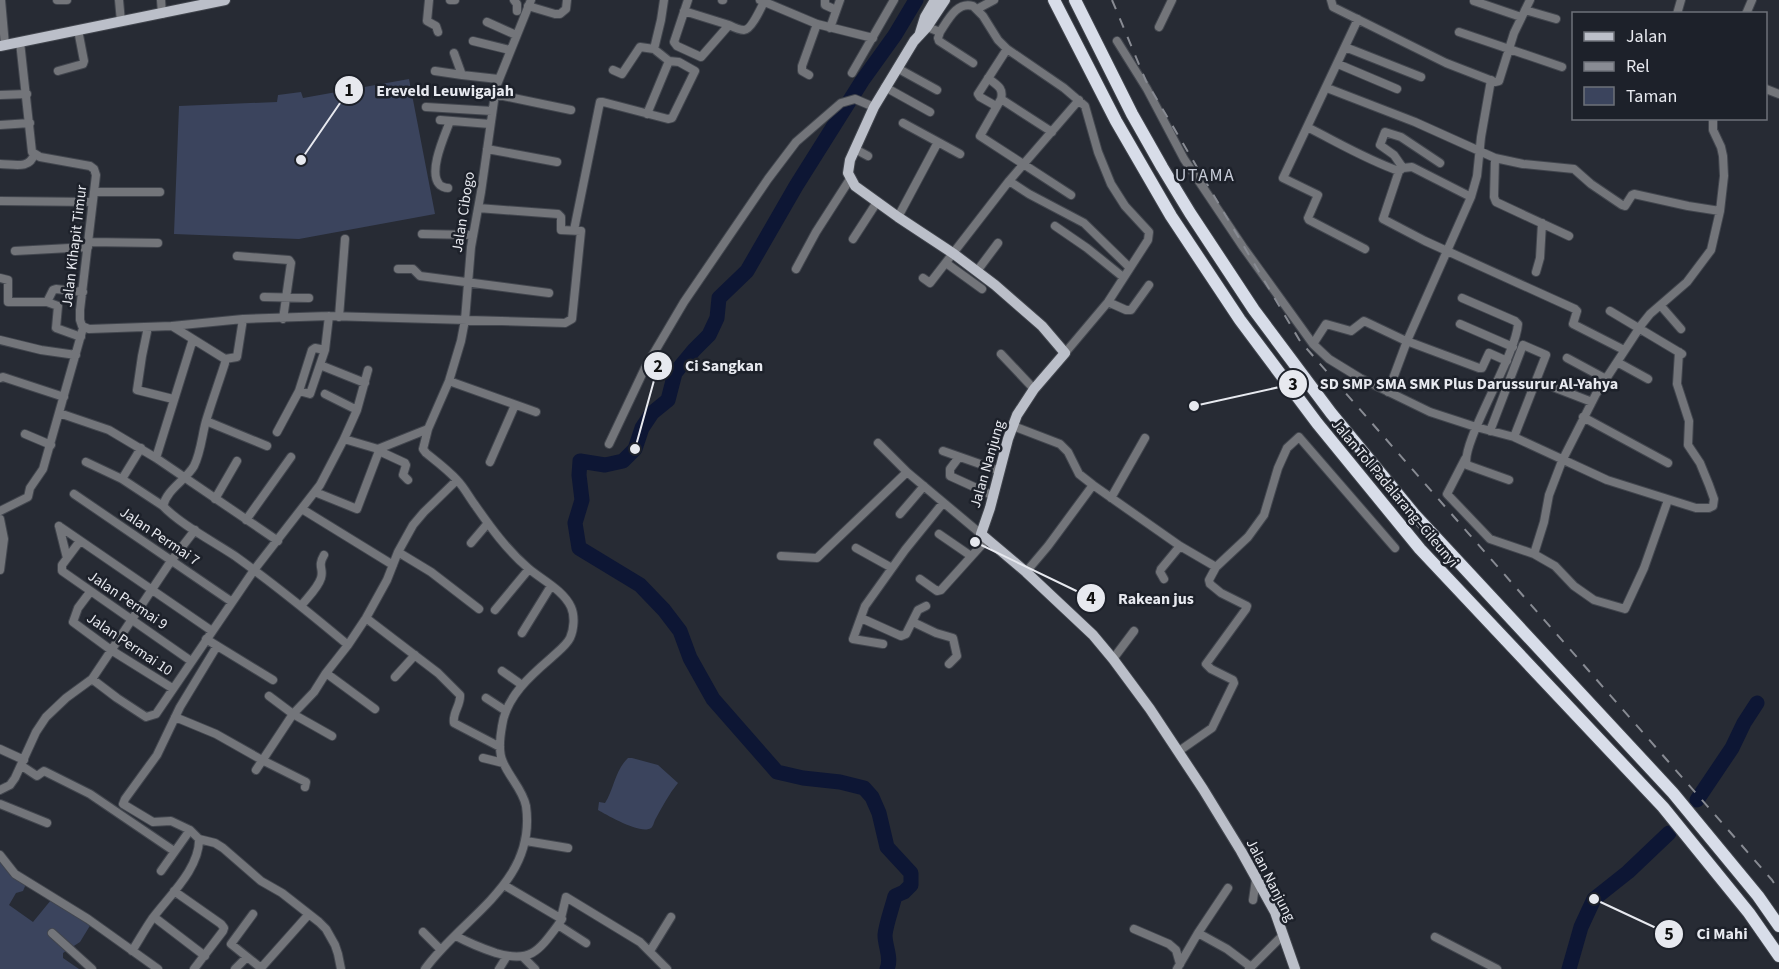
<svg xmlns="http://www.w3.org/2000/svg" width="1779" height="969" font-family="'Source Sans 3',sans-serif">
<rect width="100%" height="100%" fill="#272b34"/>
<path fill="#3b445d" d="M409,79L435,214L299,239L174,234L179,106L277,102L278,95L301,92L303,98Z
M628,758H632L658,765L678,783C669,794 662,807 655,820C654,822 653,827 651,828C641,835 607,815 598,810L599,802L605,803C614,789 615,770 628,758Z
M0,862L11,874L26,884L23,891L16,893L9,905L33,922L51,900L91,924L80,942L63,953V958L79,969H0Z"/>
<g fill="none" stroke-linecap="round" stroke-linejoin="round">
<path stroke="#0d1634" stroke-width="15" d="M1697,800L1732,748L1744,723L1757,703
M887,969C892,958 885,947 885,935C886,924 892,908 895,896L904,892L911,885V873L887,847L879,813L872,797L864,788L840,782L803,778L777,772L713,699L690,658L680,631L664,610L640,585L579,548L575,523L582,500L579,475L580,461L605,465L623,461L635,449L642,428L652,413L668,400L675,373L694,350L709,335L717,318L719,298L747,271L796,186L862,81L895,35L916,0
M1569,969L1581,927L1594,899L1628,872L1669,833"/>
<defs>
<path id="minor" d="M1,0L5,45
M57,0H67
M119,0L121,22
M161,0L162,14
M429,0L427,21L436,26L438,32
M450,0H455
M514,0L517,4V11
M688,0L674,42L677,46L701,57L729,25C733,27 740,30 744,30C751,30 761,8 764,2
M722,0H723
M760,0L817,24L873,38
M825,0V5L836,10
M1331,0L1333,7L1446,63L1495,82L1499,81L1514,33L1530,0
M1474,1L1521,17
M528,6L555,14H560L566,9L567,0
M977,9L994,0
M1525,10L1556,19
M684,11L729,25
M1677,14L1681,0
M1746,14L1752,0
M1358,19L1283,178L1318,195L1308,218L1309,220L1365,249
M487,22L516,35
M927,27L940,32C948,20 957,1 973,6L983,16L998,40L1007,49L1064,88L1085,106L1098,152L1111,184L1125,206L1149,232L1148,240L1108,302L1065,353
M1159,27L1172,0
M830,28L840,0
M940,32L938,38L939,41L973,63
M1459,32L1562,67
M473,41L510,50
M1117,41L1147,89L1184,159L1243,247L1313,344L1329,359L1360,378L1430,412L1476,427L1514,437L1607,480L1696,508H1709L1713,506L1714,499L1709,485L1700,463L1688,445L1689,421L1677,384L1679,352
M20,42L32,152L40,157L90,166L94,169L96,175L80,310V320L82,326L89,329L172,326L225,359V363C219,382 212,401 206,421C202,435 201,452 194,466C186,480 167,489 163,506C180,524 214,542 235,556C274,584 311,614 348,645
M1345,47L1421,77
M454,53L462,75L498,79
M1338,64L1397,89
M897,68L937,90
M613,70L622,74L640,47L654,49
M58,71L83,64L84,61L78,30
M435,71L462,75
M852,73L894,0
M809,75L802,71V66L817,24
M988,78C996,85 1004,87 1001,99L980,136L1071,195
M885,87L930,112
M1327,88L1415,122L1495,158L1523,164L1574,169L1591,184L1622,205L1625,206L1632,195L1634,194L1688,206L1720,211
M1766,89L1779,94
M494,94L571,110
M0,95L27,94
M1001,99L1052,132
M996,106L980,97L978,94L1007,49
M426,107L492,111
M647,114L669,61L654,49L661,20L664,0
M440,120L490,124
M0,125L30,123
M1307,127C1337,142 1367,160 1399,171L1403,168L1412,167L1471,197L1477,176L1481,137L1491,80
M938,142L960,154
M487,149L557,162
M855,149L868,156
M1495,158L1494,197L1496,202L1569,236
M0,164C13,164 30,170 34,154
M1403,168L1394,155L1380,145L1385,132L1401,137L1440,163
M1399,171L1383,219L1425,241L1575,309L1577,311L1573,324L1624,350
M1009,181L1029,194L1084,223L1129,267
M448,188C445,188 440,186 439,184C428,171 445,135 450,121
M94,192H160
M0,201L92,202
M898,217L938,142L903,123
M1055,226L1087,248L1123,277
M574,230L600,102H603L668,119L672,118L695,71L679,62L669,61
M422,234L473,235
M853,239L877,202
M89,242L158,243
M15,251L88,247
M237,256L289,260L291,263L283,319
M946,263L982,289
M398,269H413L420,276L549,293
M796,269L816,232L850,179
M977,271L998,243
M1536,272L1540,258L1542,223
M0,278L8,280V302H47L53,290L56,289L83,292
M923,278L930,283L1009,181L1079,100
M264,297L309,298
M1462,298L1515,321L1518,324C1516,356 1459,446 1467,465L1509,480
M47,302L58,306L56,328L81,337
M1108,302L1126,310H1131L1149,285
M1661,306L1681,329
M1610,311L1682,354
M339,317L345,239
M1460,324L1513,347
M172,326L243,319L329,316L565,323L572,319L581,231L561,230V217L558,214L478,208
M148,327L142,356L137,390L173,399
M193,339L156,458L278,541
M0,340L41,350L76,355
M1313,344L1326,324L1351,331L1364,321L1404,340L1479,368H1482L1489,353L1507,361
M1001,354L1034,389
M1567,358L1606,379
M225,359L237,357L243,319
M1617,362L1648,379
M320,365L365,383
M0,378L3,377L64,397
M449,381L536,412
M1553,387L1592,402
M299,391L312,350L315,348L325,350
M1388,392L1407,341L1471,197
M325,394L357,410
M59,413L109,430L156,458
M1583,417L1668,463
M206,421L267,446
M1013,426L1060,444L1068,452L1079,474L1093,485L1180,546L1216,567
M1490,431L1523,345L1546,355L1514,437
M277,432L299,391L310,394L325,350L329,316
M25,434L51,445
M344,439L357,410L368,370
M878,443L907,472L981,534
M609,444L645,368L684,302L768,179L796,142L841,103L855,99L874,107
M379,451L405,463L406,465L403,475L408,480
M943,451L1000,471
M959,457L950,469V476L994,496
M1465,459L1447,494L1490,539L1534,554L1544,522L1549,495L1562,461L1596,394L1642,324L1650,314L1687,282L1711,250L1720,211L1724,176L1723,156L1721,147L1713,130V118
M86,462L122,479L163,506
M490,462L515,405
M122,479L141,448
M315,492L357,509L379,451L378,449
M74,494L232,602
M1111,498L1145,438
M215,499L237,461
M302,509L393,565
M0,511L28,497L30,488L43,469L83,328
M900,514L924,486
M0,519L4,539L0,570
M246,520L291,457
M59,526L212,631
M59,526L67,558
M939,534L971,556
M80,541L62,565V571L191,661
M471,543L488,523
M856,548L892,568
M398,552L431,572L479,609
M1534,554L1555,566L1574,586L1594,600L1625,609L1644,568L1668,500
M781,556L817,558L907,472
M1026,572L1048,546L1093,485
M920,579L937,591L941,590L987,539
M1164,579L1160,572L1161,569L1180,546
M90,592L78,608L73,622L111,650L172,688
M301,606C307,598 318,588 321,578C324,568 317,567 324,555
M495,610L529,569
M366,618L438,673L460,695C461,705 452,713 454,723L500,747
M861,618L901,636L906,634L918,610L926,606
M913,622L936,633L953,638L957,656L949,664
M522,633L551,586
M206,639L273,680
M883,644L853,639L865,606L905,550L943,503
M1113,659L1134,631
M502,671L522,685
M326,673L375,709
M395,677L415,655
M92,679L117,698L146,717L156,714L254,570L320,485L344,439L378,449L428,429
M269,696L293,714L332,736
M486,698L506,711
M175,717L216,734L262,760L306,782L305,787
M0,749L24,760
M1179,751L1212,728L1234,683L1233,680L1211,669L1206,664L1246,609L1247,606L1221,593L1210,584L1209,580L1216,567L1248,537L1264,515L1278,468L1287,448L1299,437L1395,548
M483,758L503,763
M22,766L37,776L44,771L90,794L174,851
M256,770L293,714L314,692L326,673L348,645L366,618L387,580L398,552L413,525L424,512L457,480
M0,790L10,785L15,778L36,732L46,717L66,698L92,679L171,561L195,530
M0,804L47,823
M199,839L190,830L171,821L153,822L123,804L125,799L157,755L180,707L217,646
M526,841L568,848
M0,855L15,874L88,919L158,969
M161,871L190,830
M504,885L560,918L562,919L558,925L586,943
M174,891L221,924L224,928L223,931L194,969
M1253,900L1256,879
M253,914L231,944L261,968L309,914
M154,917L205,956
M561,918L566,897L640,942L667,969
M1134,929L1169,944L1176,950L1180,964
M423,932L440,949
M52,933L92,969
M1198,933L1227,949L1251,967
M456,936C469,943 481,948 496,953C530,963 538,952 558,925
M1435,937L1497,969
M132,951C139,940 145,929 152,919C169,896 200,868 199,839L215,843L223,848L261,881L282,893L319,922L326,929L335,945L338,954L341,969
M650,951L671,917
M523,957L535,969
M235,969L246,958
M425,969C463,916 537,883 526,806C523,790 509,777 503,762C498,752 500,737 502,726C506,697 530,676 551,658C557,652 566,646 570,638C574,629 575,616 571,607C563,590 542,580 528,568C507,550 491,528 475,505C469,497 464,487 457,480C448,470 436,461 426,453L423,449L428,429L449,381L461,341L465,320L471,247L481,192L496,87L531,0
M499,969L507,956
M1177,969L1198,933L1228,888
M1249,969L1283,935"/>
<path id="major" d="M945,0L927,27L914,41L874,107L850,160L848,173L855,186L898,217L954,254L995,285L1042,326L1065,353L1034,389L1017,415L1008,439L990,508L981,534L1026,572L1093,635L1113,659L1150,709L1203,789L1241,851L1275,912L1295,969
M920,33L925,17L935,0
M0,46L225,0"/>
<path id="highway" d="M1054,0L1116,121L1171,216L1240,320L1317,423L1420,549L1663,807L1749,913L1779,956
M1075,0L1132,114L1162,167L1190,213L1254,310L1331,413L1414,514L1673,793L1758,896L1779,926"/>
</defs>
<use href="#minor" stroke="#42464e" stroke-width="10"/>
<use href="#major" stroke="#42464e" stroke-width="12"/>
<use href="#highway" stroke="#42464e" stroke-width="14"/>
<use href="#minor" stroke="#73757a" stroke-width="8"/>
<use href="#major" stroke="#bbbfc9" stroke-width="10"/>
<use href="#highway" stroke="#d8dde9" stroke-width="12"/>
<path stroke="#888b93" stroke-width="2" stroke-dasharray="10 10" stroke-linecap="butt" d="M1112,0L1146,81L1300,341L1772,880L1779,891"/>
</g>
<g text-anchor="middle" stroke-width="5" stroke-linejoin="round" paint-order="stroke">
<g font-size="15" fill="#e7e9ef" stroke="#1d212a">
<text transform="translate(463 212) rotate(-81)" y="5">Jalan Cibogo</text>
<text transform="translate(74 246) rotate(-83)" y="5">Jalan Kihapit Timur</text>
<text transform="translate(987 464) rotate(-74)" y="5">Jalan Nanjung</text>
<text transform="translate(1395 493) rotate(50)" y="5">Jalan Tol Padalarang–Cileunyi</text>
<text transform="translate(160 536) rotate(34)" y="5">Jalan Permai 7</text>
<text transform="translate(128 600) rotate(34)" y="5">Jalan Permai 9</text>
<text transform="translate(130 644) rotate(34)" y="5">Jalan Permai 10</text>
<text transform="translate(1271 880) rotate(63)" y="5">Jalan Nanjung</text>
</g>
<g font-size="18" letter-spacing="1.5" fill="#c8cdd9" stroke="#1d212a">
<text x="1205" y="181">UTAMA</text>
</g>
</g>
<path fill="none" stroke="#e7e9ef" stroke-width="2" d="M301 160L349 90M635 449L658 366M1194 406L1293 384M975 542L1091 598M1594 899L1669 934"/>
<g fill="#e7e9ef" stroke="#1d212a" stroke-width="2">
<circle cx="301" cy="160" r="6"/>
<circle cx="635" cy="449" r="6"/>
<circle cx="1194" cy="406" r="6"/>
<circle cx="975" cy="542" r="6"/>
<circle cx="1594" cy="899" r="6"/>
<circle cx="349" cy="90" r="15"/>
<circle cx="658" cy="366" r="15"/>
<circle cx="1293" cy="384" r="15"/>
<circle cx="1091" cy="598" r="15"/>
<circle cx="1669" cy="934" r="15"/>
</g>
<g font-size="18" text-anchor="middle" font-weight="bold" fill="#111">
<text x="349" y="96">1</text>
<text x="658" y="372">2</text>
<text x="1293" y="390">3</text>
<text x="1091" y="604">4</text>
<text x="1669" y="940">5</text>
</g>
<g font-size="16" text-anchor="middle" font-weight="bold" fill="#e7e9ef" stroke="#1d212a" stroke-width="5" stroke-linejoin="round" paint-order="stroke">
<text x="445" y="96">Ereveld Leuwigajah</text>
<text x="724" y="371">Ci Sangkan</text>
<text x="1469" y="389">SD SMP SMA SMK Plus Darussurur Al-Yahya</text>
<text x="1156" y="604">Rakean jus</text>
<text x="1722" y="939">Ci Mahi</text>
</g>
<rect x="1572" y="12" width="195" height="108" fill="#1d212a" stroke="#6e7179" stroke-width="1.5"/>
<rect x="1584" y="32" width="30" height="9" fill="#bbbfc9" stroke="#6e7179" stroke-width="1.5"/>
<text x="1626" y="42" font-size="18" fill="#e7e9ef">Jalan</text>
<rect x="1584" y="62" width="30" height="9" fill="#888b93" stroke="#6e7179" stroke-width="1.5"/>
<text x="1626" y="72" font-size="18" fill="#e7e9ef">Rel</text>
<rect x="1584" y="87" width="30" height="18" fill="#3b445d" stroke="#6e7179" stroke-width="1.5"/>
<text x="1626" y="102" font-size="18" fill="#e7e9ef">Taman</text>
</svg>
